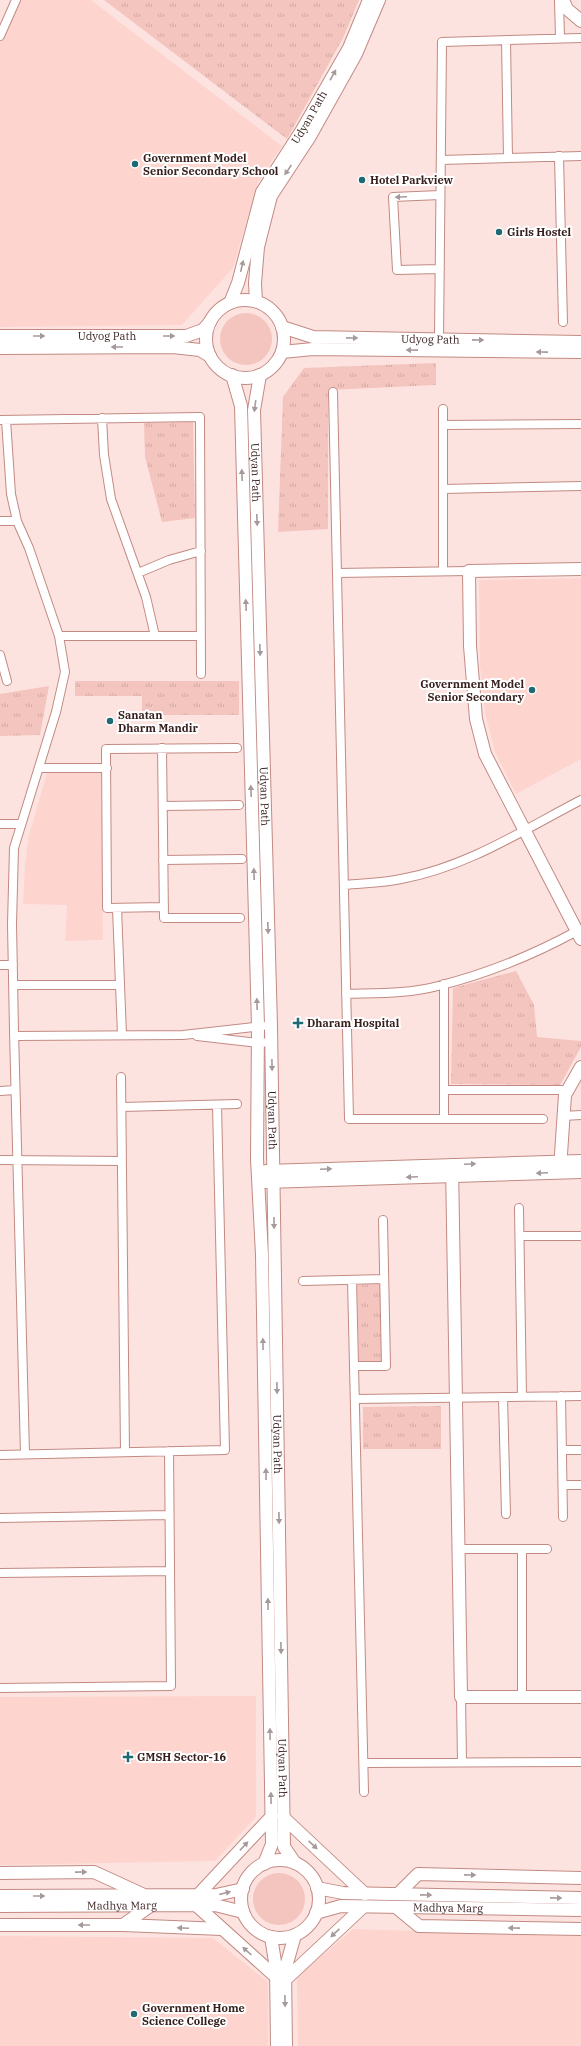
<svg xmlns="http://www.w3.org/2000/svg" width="581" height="2046" font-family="'IBM Plex Serif',serif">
<defs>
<pattern id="park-tufts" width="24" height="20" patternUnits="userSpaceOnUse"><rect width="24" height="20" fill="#f4c4be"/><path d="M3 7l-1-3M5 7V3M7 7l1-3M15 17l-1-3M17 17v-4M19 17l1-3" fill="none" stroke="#d2a8a3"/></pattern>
</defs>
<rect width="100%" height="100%" fill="#fde3e0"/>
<path fill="#fed4cf" d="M18,0H91L282,146L258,182L233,268L182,325L0,327V30Z
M581,578V759L516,794L495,752L485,713L480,666L479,580Z
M47,773H101L103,940L65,941L67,905L23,904L25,865L29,835Z
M256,1696V1817L215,1861L0,1865V1697Z
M353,1929L581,1936V2046H298L297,1977Z
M0,1936L213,1938L268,1982V2046H0Z"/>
<path fill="#f4c4be" d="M220 339a26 26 0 1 1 52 0a26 26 0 1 1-52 0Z
M253 1899a26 26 0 1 1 52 0a26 26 0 1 1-52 0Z"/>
<path fill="url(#park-tufts)" d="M104,0H359L343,38L287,139Z
M436,363V385L328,390V529L278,532L283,397L304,368Z
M193,422L195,518L162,522L145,457L144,423Z
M75,681H239V715H142V696H75Z
M49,686L40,735L0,736V694Z
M516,971L534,1005L537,1037L581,1041V1047L560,1085L451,1084L453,988Z
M381,1284L383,1362L359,1363L357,1285Z
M441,1406V1449H363V1407Z"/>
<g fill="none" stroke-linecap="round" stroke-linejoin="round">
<defs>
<path id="street" d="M559,0L560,38
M0,36L16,0
M506,40L508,158
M559,156L563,322
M441,160L581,156
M440,269L397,270L393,197L440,195
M439,339L442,42L581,38
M333,392L349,1119H543
M102,418L104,455L111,499L146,597L155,636
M0,420L200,417L201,674
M6,420L11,494L17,521L29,548L59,636L65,672L56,712L14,848L12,924L14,1031L25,1454
M443,425L581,424
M443,489L581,486
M0,521H17
M443,571V409
M138,573L169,560L201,551
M337,573L469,571
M59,636H201
M0,655L7,681
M162,748L164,918H240
M39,768H107
M163,806L239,805
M0,824H21
M163,860L242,859
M344,885C363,883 383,883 401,879C467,867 523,830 581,800
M164,907L107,908L106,749L237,748
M117,908L122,1035
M0,965H13
M444,984V1118
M13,985H120
M346,994C376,993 408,994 438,986C486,974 533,955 577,931
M14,1036L183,1035L263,1026
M197,1036L258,1043L271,1042
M121,1077L125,1452
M444,1090H568
M0,1091L15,1090
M122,1107L237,1104
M563,1116L581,1115
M0,1160L122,1161
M519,1208L522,1397
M520,1236H581
M352,1280L364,1792
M303,1281L384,1279
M354,1366H386L383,1220
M561,1396L563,1517
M503,1397L506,1514
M355,1399L581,1396
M562,1450H581
M0,1455L225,1450L217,1105
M563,1485H581
M0,1518L169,1515
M459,1549H547
M522,1549V1697
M0,1573L170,1571
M0,1688L171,1686L169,1451
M461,1697L462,1762
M364,1763L581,1762"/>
<g id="secondary">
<path d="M563,0L567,9L581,21"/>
<circle cx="245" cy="339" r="39"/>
<path d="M256,301L255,283L258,247L271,196L309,138L356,54L379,0"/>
<path id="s1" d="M230,303L238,283L262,192L302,130L349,48L369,0"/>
<path id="s2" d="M282,327L313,337L581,342"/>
<path id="s3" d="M0,336H186L203,330L210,322"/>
<path d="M0,348L173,347L200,350L210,356"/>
<path d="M282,352L313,349L581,352"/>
<path d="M232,375L241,406L258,1026L257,1159L262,1255L272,1844L264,1864"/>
<path id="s4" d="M260,375L254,410L271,1026L284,1847L295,1863"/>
<path d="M581,569L469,571L470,646L476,719L485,754L581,939"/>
<path d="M452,1165L461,1697H581"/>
<path d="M560,1169L565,1095L581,1067"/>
<path d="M266,1171L581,1161"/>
<path d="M266,1182L581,1172"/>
<path d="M284,1818L365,1894"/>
<circle cx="280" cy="1899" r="39"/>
<path d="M0,1873L94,1872L142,1894"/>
<path d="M317,1888L343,1893L581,1898"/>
<path d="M398,1894L418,1874L581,1878"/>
<path d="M198,1895L272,1816"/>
<path d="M0,1896L216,1895L243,1889"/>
<path d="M196,1905L276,1977"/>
<path id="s5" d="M0,1906L215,1905L243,1912"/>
<path d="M396,1907L419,1926L581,1929"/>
<path id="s6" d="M316,1913L341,1906L581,1910"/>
<path d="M0,1925H123L222,1929"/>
<path d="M123,1925L150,1906"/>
<path d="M271,1937L276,1968L277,2046"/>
<path d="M285,1980L363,1907"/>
<path d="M286,2046L285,1970L295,1935"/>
</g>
</defs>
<use href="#street" stroke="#c28a83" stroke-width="10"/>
<use href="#secondary" stroke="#c28a83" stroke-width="14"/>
<use href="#street" stroke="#fff" stroke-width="8"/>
<use href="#secondary" stroke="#fff" stroke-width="12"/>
</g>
<defs><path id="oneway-solid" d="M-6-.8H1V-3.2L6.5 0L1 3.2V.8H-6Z"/></defs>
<g fill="#a59a99">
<use href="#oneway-solid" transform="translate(333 75) rotate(-61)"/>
<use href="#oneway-solid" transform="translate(288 170) rotate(124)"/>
<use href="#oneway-solid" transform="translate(401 197) rotate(178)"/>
<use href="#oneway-solid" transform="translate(242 266) rotate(-77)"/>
<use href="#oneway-solid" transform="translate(39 336)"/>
<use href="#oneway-solid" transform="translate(169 336)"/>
<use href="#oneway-solid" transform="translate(352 338) rotate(1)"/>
<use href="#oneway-solid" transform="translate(478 340) rotate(1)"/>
<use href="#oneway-solid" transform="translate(117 347) rotate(180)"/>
<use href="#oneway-solid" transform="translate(412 350) rotate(-179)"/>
<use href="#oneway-solid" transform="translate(542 352) rotate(-179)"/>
<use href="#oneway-solid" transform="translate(255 406) rotate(98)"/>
<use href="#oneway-solid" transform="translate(242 475) rotate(-92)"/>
<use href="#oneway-solid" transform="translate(257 520) rotate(88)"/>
<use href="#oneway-solid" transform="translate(246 605) rotate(-92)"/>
<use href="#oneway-solid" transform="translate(260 650) rotate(88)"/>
<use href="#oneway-solid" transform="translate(251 791) rotate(-92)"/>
<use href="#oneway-solid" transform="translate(254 874) rotate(-92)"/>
<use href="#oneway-solid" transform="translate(268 928) rotate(88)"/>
<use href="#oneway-solid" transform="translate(257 1004) rotate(-92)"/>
<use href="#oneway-solid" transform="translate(272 1065) rotate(89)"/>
<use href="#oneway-solid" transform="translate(470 1164) rotate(-2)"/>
<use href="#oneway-solid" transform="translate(326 1169) rotate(-2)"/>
<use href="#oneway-solid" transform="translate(542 1173) rotate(178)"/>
<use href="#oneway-solid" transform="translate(412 1177) rotate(178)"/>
<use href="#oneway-solid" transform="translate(274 1223) rotate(89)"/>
<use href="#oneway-solid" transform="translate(263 1344) rotate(-91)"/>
<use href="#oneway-solid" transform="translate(277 1388) rotate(89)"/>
<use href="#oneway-solid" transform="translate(266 1474) rotate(-91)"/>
<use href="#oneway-solid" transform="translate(279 1518) rotate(89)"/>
<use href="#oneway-solid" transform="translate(268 1604) rotate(-91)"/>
<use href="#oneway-solid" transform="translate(281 1648) rotate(89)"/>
<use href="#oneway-solid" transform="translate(270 1734) rotate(-91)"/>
<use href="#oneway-solid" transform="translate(271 1798) rotate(-91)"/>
<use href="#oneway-solid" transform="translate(313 1845) rotate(43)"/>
<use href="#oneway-solid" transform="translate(244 1846) rotate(-47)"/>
<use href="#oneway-solid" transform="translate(81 1872) rotate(-1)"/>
<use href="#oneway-solid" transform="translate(470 1875) rotate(1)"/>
<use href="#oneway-solid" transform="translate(225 1893) rotate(-14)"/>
<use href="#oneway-solid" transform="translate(426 1895) rotate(1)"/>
<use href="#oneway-solid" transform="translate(39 1896)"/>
<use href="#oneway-solid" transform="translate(556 1898) rotate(1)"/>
<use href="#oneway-solid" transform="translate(84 1925) rotate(-180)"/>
<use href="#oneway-solid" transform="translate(183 1928) rotate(-178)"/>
<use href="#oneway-solid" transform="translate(514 1928) rotate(-179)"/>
<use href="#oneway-solid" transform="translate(335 1933) rotate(137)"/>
<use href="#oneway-solid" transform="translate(247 1951) rotate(-138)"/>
<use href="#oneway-solid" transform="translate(285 2001) rotate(89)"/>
</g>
<g fill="#1f6a73" stroke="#fff" stroke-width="1.5">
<circle cx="135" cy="164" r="4"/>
<circle cx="362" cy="180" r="4"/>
<circle cx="499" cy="232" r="4"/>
<circle cx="532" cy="690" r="4"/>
<circle cx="110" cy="721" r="4"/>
<path d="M296 1017h4v4h4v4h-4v4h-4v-4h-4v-4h4z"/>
<path d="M126 1751h4v4h4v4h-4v4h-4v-4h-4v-4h4z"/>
<circle cx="134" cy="2014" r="4"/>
</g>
<g text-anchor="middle" stroke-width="4" stroke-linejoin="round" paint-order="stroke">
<g font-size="11" fill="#361f1d" stroke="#fff">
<text dy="4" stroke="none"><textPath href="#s1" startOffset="204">Udyan Path</textPath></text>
<text dy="4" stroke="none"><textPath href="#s3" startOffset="107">Udyog Path</textPath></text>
<text dy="4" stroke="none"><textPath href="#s2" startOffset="150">Udyog Path</textPath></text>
<text dy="4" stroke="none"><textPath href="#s4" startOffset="98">Udyan Path</textPath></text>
<text dy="4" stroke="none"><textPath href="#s4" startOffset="422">Udyan Path</textPath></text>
<text dy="4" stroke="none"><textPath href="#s4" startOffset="746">Udyan Path</textPath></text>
<text dy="4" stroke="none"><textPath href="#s4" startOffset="1070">Udyan Path</textPath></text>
<text dy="4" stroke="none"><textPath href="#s4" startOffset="1394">Udyan Path</textPath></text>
<text dy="4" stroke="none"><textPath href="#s5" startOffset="122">Madhya Marg</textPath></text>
<text dy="4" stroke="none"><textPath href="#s6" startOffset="133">Madhya Marg</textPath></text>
</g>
<g font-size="11" font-weight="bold" fill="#361f1d" stroke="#fff" text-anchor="start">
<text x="143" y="162">Government Model<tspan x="143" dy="13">Senior Secondary School</tspan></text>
<text x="370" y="184">Hotel Parkview</text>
<text x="507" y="236">Girls Hostel</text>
<text x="524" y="688" text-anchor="end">Government Model<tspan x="524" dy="13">Senior Secondary</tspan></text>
<text x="118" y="719">Sanatan<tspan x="118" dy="13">Dharm Mandir</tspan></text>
<text x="307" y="1027">Dharam Hospital</text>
<text x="137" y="1761">GMSH Sector-16</text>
<text x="142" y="2012">Government Home<tspan x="142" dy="13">Science College</tspan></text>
</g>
</g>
</svg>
